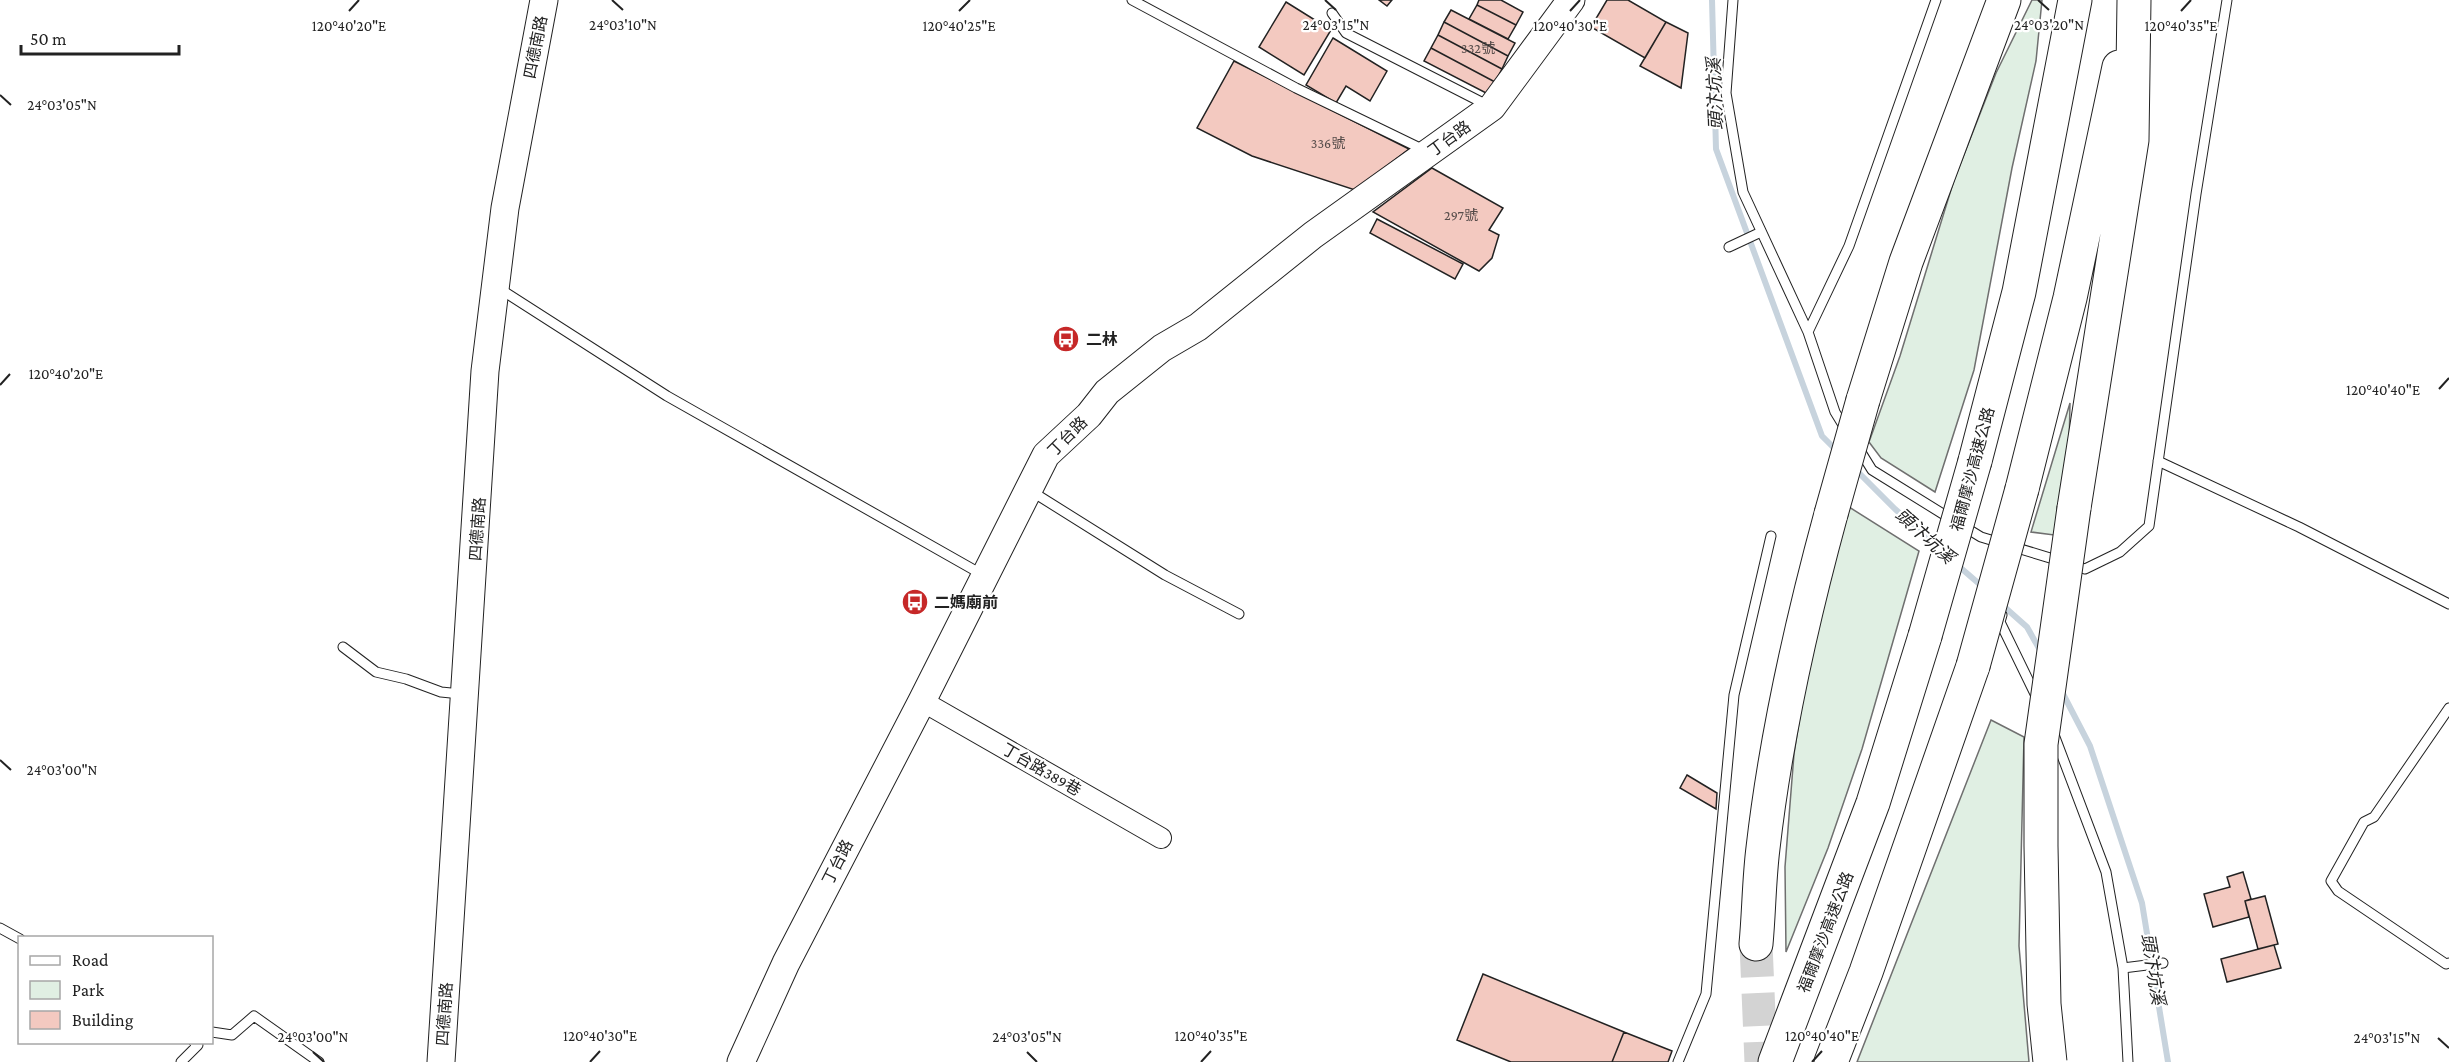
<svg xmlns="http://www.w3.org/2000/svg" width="2449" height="1062" font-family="'Crimson Pro','Noto Sans TC',serif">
<rect width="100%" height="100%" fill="#fff"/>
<path fill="#e0efe3" stroke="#6f6f6f" stroke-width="1.5" d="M2032,0H2042L2036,61L2012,168L1974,370L1935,492L1881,458L1869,442L1900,356L1954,180L1996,73Z
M2070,403L2069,449L2054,535L2031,532Z
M1849,507L1919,551L1862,749L1828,848L1786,952L1785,867L1794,754L1814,628Z
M1991,720L2024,737L2019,946L2029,1062H1857Z"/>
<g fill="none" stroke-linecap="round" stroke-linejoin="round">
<path stroke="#c7d3dd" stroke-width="6" d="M1712,0L1716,149L1822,436L1837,451
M1855,469L1895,509L1939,548
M1955,563L1984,588
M2000,603L2027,627L2041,652
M2061,690L2090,746L2142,903L2168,1062"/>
</g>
<path fill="#f3c9c0" stroke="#222" stroke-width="1.5" d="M1379,0H1392L1387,6Z
M1479,0H1501L1523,12L1516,25L1477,5Z
M1607,0H1628L1666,22L1645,58L1591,27Z
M1286,2L1331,30L1304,75L1259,47Z
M1477,5L1516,25L1508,39L1469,19Z
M1451,10L1515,43L1508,56L1444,22Z
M1444,22L1508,56L1502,69L1438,35Z
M1666,22L1688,33L1681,88L1640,66Z
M1438,35L1502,69L1495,82L1431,48Z
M1333,38L1387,71L1370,101L1346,86L1336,103L1306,85Z
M1431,48L1495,82L1488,94L1424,61Z
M1234,61L1409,149L1355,190L1252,156L1197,128Z
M1432,168L1503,208L1489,230L1499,235L1492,258L1479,271L1373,212Z
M1377,219L1463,264L1455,279L1370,233Z
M1687,775L1717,793L1716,809L1680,788Z
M2243,872L2251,899L2245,901L2249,917L2213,927L2204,894L2230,887L2227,877Z
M2265,896L2278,944L2258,949L2245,901Z
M2274,945L2281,968L2227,982L2221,959Z
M1483,974L1624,1032L1612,1062H1511L1457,1040Z
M1624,1032L1672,1051L1668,1062H1612Z"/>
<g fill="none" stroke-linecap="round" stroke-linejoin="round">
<path stroke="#d3d3d3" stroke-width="33" stroke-dasharray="33 16" stroke-linecap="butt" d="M1756,944L1761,1062"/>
<defs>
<path id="lane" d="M1132,0L1296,88L1424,150
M1733,0L1726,93L1743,192L1808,332L1835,412L1846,430
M1332,13L1346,33L1487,105
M1729,247L1761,232
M500,289L667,396L983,575
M1808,332L1849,246L1936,0
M1859,449L1872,470L1951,519
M2158,461L2299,527L2449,604
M1031,491L1165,575L1239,614
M1963,526L1981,537L2060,561
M2073,565L2085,569L2120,552L2149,526L2196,194L2227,0
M2002,615L2000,622L2037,698
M343,647L376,672L406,679L441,692L461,694
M2449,708L2374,817L2364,822L2331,881L2338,891L2446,964L2449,963
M2053,732L2106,872L2123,968L2128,1062
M0,928L20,939
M2123,968L2163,963
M212,1032L232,1035L254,1016L319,1062
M181,1062L198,1045L194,1042
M1678,1062L1706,994L1734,695L1771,536"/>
<path id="street" d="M922,701L1161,838"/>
<path id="secondary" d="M441,1062L485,371L505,208L544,0
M741,1062L786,963L922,701L1046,455L1089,415L1107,392L1162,348L1198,327L1313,235L1492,107L1571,0"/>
<path id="highway" d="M1863,400L1906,262L2004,0
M1975,461L2019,292L2075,0
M2022,489L2070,298L2119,67
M2074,508L2132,140L2134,0
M1756,944C1759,912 1759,880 1763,848C1776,735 1801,624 1831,514
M1775,1062L1873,803L1925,636
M1831,1062L1866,972L1973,666"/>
</defs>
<use href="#lane" stroke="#222" stroke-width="11"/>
<use href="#street" stroke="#222" stroke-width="22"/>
<use href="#secondary" stroke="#222" stroke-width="29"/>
<use href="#highway" stroke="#222" stroke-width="35"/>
<use href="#lane" stroke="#fff" stroke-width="9"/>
<use href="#street" stroke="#fff" stroke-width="20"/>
<use href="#secondary" stroke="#fff" stroke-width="27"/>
<use href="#highway" stroke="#fff" stroke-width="33"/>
<defs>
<path id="highway-bridge" d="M1831,514L1863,400
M1925,636L1975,461
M1973,666L2022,489
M2050,1062L2044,1004L2041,846V744L2074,508"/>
</defs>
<use href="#highway-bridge" stroke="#222" stroke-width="35" stroke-linecap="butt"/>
<use href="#highway-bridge" stroke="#fff" stroke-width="33"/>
</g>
<path fill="none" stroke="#222" stroke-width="2" d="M612,0L623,10M1325,0L1336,10M2038,0L2049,10M349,11L359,0M959,11L970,0M1570,11L1580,0M2181,11L2191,0M0,95L11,105M0,385L10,374M2439,389L2449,378M0,760L11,770M2438,1038L2449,1048M313,1052L324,1062M1027,1052L1037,1062M590,1062L600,1051M1201,1062L1211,1051M1812,1062L1822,1051"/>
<defs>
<symbol id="bus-disc" viewBox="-11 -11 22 22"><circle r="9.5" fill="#c62828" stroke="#fff"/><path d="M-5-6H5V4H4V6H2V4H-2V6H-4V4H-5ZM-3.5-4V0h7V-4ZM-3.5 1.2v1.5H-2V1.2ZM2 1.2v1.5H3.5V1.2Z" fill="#fff"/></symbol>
</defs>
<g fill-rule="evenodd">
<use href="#bus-disc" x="1051" y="324" width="30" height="30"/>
<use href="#bus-disc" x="900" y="587" width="30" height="30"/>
</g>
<g text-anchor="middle" stroke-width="4.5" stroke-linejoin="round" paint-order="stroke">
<g font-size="14" fill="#564c4a">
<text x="1478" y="53">332號</text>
<text x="1328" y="148">336號</text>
<text x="1461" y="220">297號</text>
</g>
<g font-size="16" fill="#222" stroke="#fff">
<text transform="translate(535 47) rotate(-79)" y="6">四德南路</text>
<text transform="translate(1449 138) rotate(-36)" y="6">丁台路</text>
<text transform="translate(1067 436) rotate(-45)" y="6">丁台路</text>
<text transform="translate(1972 469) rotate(-75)" y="6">福爾摩沙高速公路</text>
<text transform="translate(477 529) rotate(-86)" y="6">四德南路</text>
<text transform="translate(1042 769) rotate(30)" y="6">丁台路389巷</text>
<text transform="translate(837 862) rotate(-63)" y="6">丁台路</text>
<text transform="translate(1825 932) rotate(-69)" y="6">福爾摩沙高速公路</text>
<text transform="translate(444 1014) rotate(-86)" y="6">四德南路</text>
</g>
<g font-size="16" font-weight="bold" fill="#222" stroke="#fff" text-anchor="start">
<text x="1086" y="345">二林</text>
<text x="934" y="608">二媽廟前</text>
</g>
<g font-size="18" font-style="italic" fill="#222" stroke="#fff">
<text transform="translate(1715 94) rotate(-92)" y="6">頭汴坑溪</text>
<text transform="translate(1925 536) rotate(42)" y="6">頭汴坑溪</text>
<text transform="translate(2153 969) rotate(81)" y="6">頭汴坑溪</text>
</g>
</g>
<g font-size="15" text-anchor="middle" fill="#222" stroke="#fff" stroke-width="4.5" stroke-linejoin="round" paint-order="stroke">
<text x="623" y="30">24°03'10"N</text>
<text x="1336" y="30">24°03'15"N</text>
<text x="2049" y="30">24°03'20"N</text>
<text x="1570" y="31">120°40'30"E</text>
<text x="2181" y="31">120°40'35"E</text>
<text x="349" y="31">120°40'20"E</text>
<text x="959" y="31">120°40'25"E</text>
<text x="62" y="110">24°03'05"N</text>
<text x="66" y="379">120°40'20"E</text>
<text x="2383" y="395">120°40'40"E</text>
<text x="62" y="775">24°03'00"N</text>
<text x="600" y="1041">120°40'30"E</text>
<text x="1211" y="1041">120°40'35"E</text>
<text x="1822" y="1041">120°40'40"E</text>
<text x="313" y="1042">24°03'00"N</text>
<text x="1027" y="1042">24°03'05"N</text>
<text x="2387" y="1043">24°03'15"N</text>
</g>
<rect x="18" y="936" width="195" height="108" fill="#ffffff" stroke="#a7a7a7" stroke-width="1.5"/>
<rect x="30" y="956" width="30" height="9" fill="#ffffff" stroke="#a7a7a7" stroke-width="1.5"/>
<text x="72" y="966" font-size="18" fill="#222222">Road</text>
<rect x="30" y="981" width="30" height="18" fill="#e0efe3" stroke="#a7a7a7" stroke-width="1.5"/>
<text x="72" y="996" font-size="18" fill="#222222">Park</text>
<rect x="30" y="1011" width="30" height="18" fill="#f3c9c0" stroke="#a7a7a7" stroke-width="1.5"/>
<text x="72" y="1026" font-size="18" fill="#222222">Building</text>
<path d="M21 45v9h158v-9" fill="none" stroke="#222222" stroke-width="3"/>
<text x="30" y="45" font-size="18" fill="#222222" stroke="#ffffff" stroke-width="4.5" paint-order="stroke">50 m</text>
</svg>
